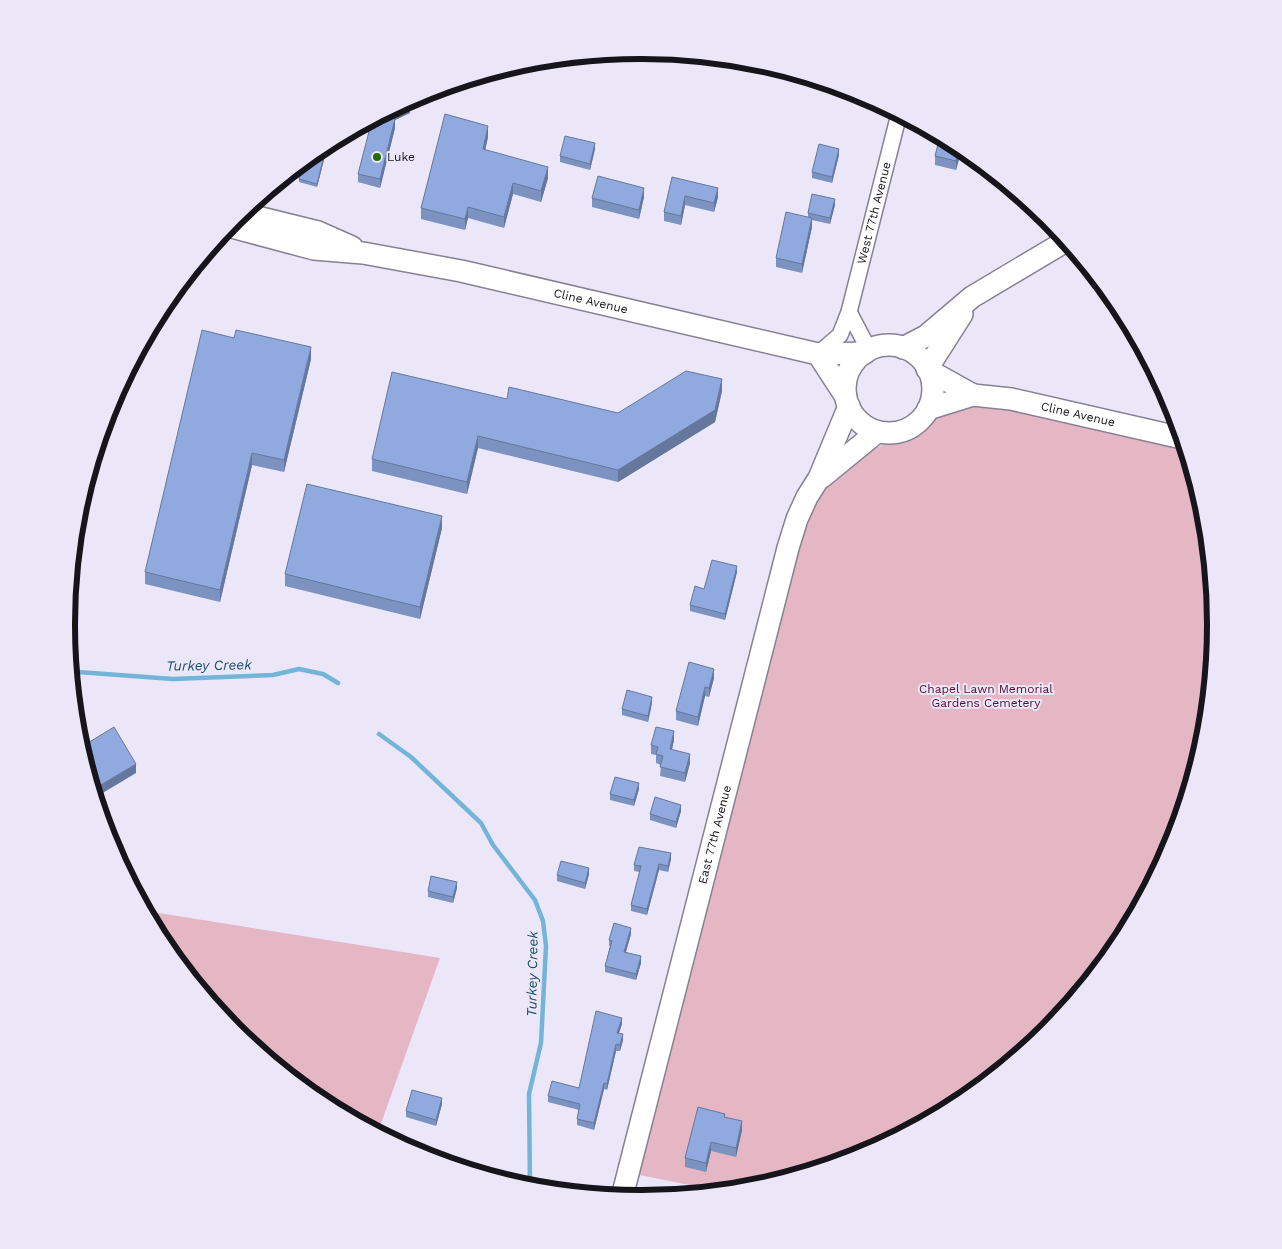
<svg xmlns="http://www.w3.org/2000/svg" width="1282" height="1249" font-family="'Work Sans',sans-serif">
<rect width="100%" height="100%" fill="#ebe7f9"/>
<path fill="#e5b6c4" d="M990,405L1184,446L1205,513L1215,625L1204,737L1172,845L1119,944L1047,1031L960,1102L861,1155L753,1188L719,1191L635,1174L799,537L818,497L832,478L859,455L904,436L930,418L959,408Z
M146,911L440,958L378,1132L322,1102L235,1031L163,943Z"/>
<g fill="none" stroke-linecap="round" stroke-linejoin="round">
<path stroke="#74b4d8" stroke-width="4.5" d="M78,672L173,679L273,675L299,669L323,674L338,683
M379,734L411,757L481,823L493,845L535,900L543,921L546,946L541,1043L529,1094L530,1188"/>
<defs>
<g id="street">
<path d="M849,312L869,350"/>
<path id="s1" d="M818,354L840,335L849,312L899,114"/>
</g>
<g id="secondary">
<path d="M241,213L318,232L352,247"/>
<path id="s2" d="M228,226L314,249L363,253L461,271L818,354L865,353"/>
<circle cx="889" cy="389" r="44"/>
<path d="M903,348L926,336L972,297L1066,241"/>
<path d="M818,354L846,397"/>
<path d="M927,369L962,314"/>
<path d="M928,370L973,395"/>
<path id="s3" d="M928,409L973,395L1011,399L1182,438"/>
<path d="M822,477L877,432"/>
<path id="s4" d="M622,1197L788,548L797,519L807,497L819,478L849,406"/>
</g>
</defs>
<use href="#street" stroke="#868292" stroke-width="18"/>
<use href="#secondary" stroke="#868292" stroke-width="24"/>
<use href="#street" stroke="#fff" stroke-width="15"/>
<use href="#secondary" stroke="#fff" stroke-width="21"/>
</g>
<path fill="#7c92c0" d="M408,101L410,113L395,120V128L380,188L358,182V174L390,118L387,112Z
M488,137L485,150L548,178L541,202L513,194L504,228L468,218L465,230L421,219V208Z
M328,144L317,187L299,182V179L322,147Z
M960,147L962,148L956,170L935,165V156Z
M595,149L590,170L560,162V156Z
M839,155L832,183L812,178V172Z
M672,177L718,197L714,212L685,205L681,225L664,221V212Z
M644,197L639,219L592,207V198Z
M835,205L830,224L812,220V227L802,273L776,267V258L808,217V213Z
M311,359L284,472L252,465L220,602L145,584V572Z
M722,391L715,422L618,482L478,448L467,494L372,471V459L507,399L618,413Z
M442,528L420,619L285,586V574Z
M737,572L725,620L690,611V605Z
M714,678L709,697L705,696L698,726L676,720V711Z
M652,703L648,722L622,715V709Z
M674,740L672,749L690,763L685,782L660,776L661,765L656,763V755L651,754V745Z
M639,789L634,806L610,800V794Z
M681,811L676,828L650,820V814Z
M671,859L668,872L659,870L647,915L631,911V905L640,872L634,871V865Z
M589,874L585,889L557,881V875Z
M457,888L453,903L428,897V891Z
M631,934L626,952L641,963L636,980L605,972V966L610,946H609V940Z
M622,1024L619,1033L623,1040L620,1051H616L607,1090L604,1089L594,1130L577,1125V1119L579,1110L548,1102V1096L579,1088Z
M442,1104L436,1126L406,1117V1111Z
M725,1117L742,1130L736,1157L711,1151L706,1172L685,1167V1158Z"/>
<path fill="#65779c" d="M410,104V113L395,120V128L380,188V179L391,122V113Z
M488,126V137L483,160V149Z
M595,143V149L590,170V164Z
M327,144H328L317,187V184Z
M960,147L962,148L956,170V161Z
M839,149V155L832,183V177Z
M548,167V178L541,202V191Z
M513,183V194L504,228V217Z
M644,188V197L639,219V210Z
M718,188V197L714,212V203Z
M685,196V205L681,225V216Z
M835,199V205L830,224V218Z
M468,207V218L465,230V219Z
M812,218V227L802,273V264Z
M311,347V359L284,472V460Z
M722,379V391L715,422L618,482V470Z
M478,436V448L467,494V482Z
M252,453V465L220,602V590Z
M442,516V528L420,619V607Z
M737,566V572L725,620V614Z
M714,669V678L709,697V688Z
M705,687V696L698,726V717Z
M652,697V703L648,722V716Z
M674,731V740L670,758V749Z
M690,754V763L685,782V773Z
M136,764V773L96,797L94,789Z
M639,783V789L634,806V800Z
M681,805V811L676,828V822Z
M671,853V859L668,872V866Z
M659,864V870L647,915V909Z
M589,868V874L585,889V883Z
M457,882V888L453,903V897Z
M631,928V934L624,958V952Z
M641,956V963L636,980V974Z
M622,1018V1024L617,1039V1033Z
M623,1034V1040L620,1051V1045Z
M616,1044V1051L607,1090V1084Z
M604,1083V1089L594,1130V1123Z
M442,1098V1104L436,1126V1120Z
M742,1121V1130L736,1157V1148Z
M711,1142V1151L706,1172V1163Z"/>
<path fill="#90aadf" stroke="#65779c" d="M408,101L410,104L391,113L390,110Z
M445,114L488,126L483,149L548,167L541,191L513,183L504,217L468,207L465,219L421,208Z
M380,116L395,119L380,179L358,174L372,120Z
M565,136L595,143L590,164L560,156Z
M940,136L960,147L956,161L935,156Z
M327,144L317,184L299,179L304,162L322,147Z
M819,144L839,149L832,177L812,172Z
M598,176L644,188L639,210L592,198Z
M672,177L718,188L714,203L685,196L681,216L664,212Z
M812,194L835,199L830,218L808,213Z
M786,212L812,218L802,264L776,258Z
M202,330L234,338L236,330L311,347L284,460L252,453L220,590L145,572Z
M686,371L722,379L715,410L618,470L478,436L467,482L372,459L392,372L507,399L509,387L618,413Z
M307,484L442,516L420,607L285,574Z
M712,560L737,566L725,614L690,605L695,586L704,589Z
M689,662L714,669L709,688L705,687L698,717L676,711Z
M627,690L652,697L648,716L622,709Z
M114,727L136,764L94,789L81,747Z
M656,727L674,731L670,749L690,754L685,773L660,767L663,756L656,754L658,747L651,745Z
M615,777L639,783L634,800L610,794Z
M655,797L681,805L676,822L650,814Z
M639,847L671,853L668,866L659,864L647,909L631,905L641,866L634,865Z
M561,861L589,868L585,883L557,875Z
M431,876L457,882L453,897L428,891Z
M614,923L631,928L624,952L641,956L636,974L605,966L612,941L609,940Z
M596,1011L622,1018L617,1033L623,1034L620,1045L616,1044L607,1084L604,1083L594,1123L577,1119L580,1104L548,1096L552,1081L579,1088Z
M412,1090L442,1098L436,1120L406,1111Z
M698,1107L725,1114L724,1117L742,1121L736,1148L711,1142L706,1163L685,1158Z"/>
<circle fill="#246c08" stroke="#ebe7f9" stroke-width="2" cx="377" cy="157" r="5"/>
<g text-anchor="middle" stroke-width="4" stroke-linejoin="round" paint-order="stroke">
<g font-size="12" fill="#16151b" stroke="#ebe7f9" text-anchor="start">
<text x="387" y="161">Luke</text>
</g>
<g font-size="12" fill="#16151b" stroke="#ebe7f9">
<text dy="4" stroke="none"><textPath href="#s1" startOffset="156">West 77th Avenue</textPath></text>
<text dy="4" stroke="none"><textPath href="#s2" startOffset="371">Cline Avenue</textPath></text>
<text dy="4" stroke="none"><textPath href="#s3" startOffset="154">Cline Avenue</textPath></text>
<text dy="4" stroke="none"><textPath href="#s4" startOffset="374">East 77th Avenue</textPath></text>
</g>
<g font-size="12" fill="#5b0c30" stroke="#ebe7f9">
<text x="986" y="693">Chapel Lawn Memorial<tspan x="986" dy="14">Gardens Cemetery</tspan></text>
</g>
<g font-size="14" font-style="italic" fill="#1a4d66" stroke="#ebe7f9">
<text transform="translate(209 665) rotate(-1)" y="5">Turkey Creek</text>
<text transform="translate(532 974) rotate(-89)" y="5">Turkey Creek</text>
</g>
</g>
<path d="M0 0H1282V1249H0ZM640 59H642A565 565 0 0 1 1207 624V625A565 565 0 0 1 642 1190H640A565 565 0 0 1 75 625V624A565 565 0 0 1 640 59Z" fill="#ebe7f9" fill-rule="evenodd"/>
<path fill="none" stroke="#16151b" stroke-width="6" d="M640 59H642A565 565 0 0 1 1207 624V625A565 565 0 0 1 642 1190H640A565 565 0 0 1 75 625V624A565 565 0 0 1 640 59Z"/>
</svg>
